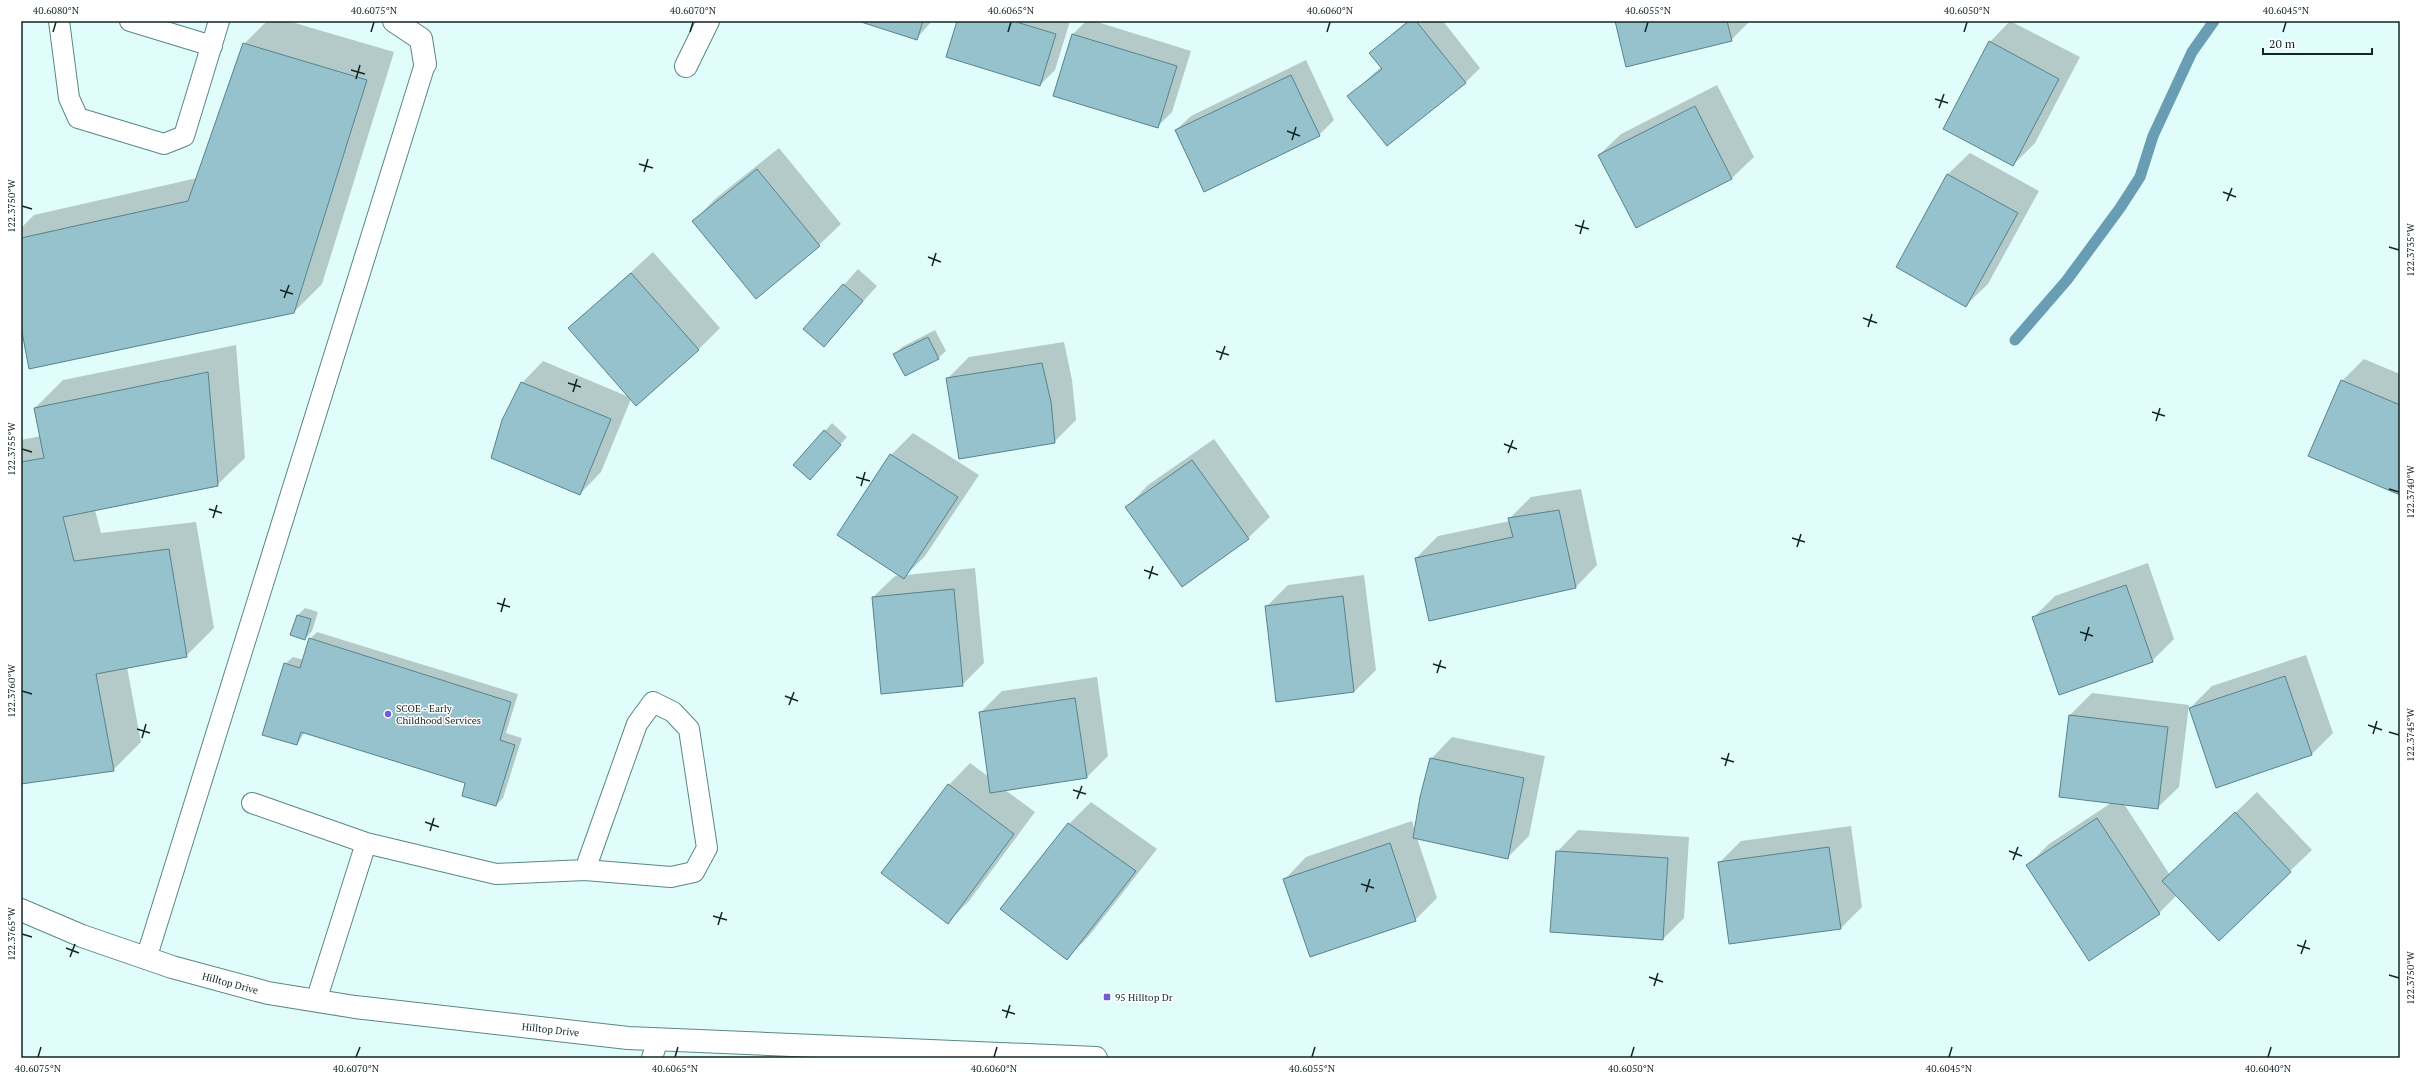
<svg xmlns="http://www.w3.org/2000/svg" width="2421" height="1079" font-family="'PT Serif',serif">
<rect width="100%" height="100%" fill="#e0fdfc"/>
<path fill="#0003" d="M267,21H288L394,52L322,284L294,312L21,322V228L34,215L197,178L244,44Z
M862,21H932L917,38Z
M958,21H1070L1055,70L1040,85Z
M1086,21H1094L1191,51L1172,112L1157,127L1054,96L1073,34Z
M1407,21H1443L1480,68L1465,83L1349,96L1381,67L1371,53Z
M1616,21H1750L1731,40Z
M2010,21L2080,57L2035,143L2013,165L1990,42Z
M1306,60L1334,120L1319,135L1176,130L1191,116Z
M1717,85L1754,157L1732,178L1636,227L1599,155L1621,134Z
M779,148L841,224L819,245L694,221L715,199Z
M1970,153L2039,191L1988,284L1966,305L1897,267L1948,174Z
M653,252L720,328L698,350L631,399L601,472L580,494L522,383L543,361L629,397L570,328Z
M858,269L877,286L824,345L805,329Z
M935,330L946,351L938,358L895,354L902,347Z
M1064,342L1072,380L1076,420L1054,442L947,379L969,357Z
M236,345L245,458L217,485L95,510L101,533L196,522L214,628L186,656L127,667L141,742L113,770L21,783V440L41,436L35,408L63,380Z
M2364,359L2400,374V494L2342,381Z
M832,423L847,437L817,471L794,465Z
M913,433L979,475L925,556L906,575L975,568L984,663L962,685L873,597L895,576L900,575L891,455Z
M1214,439L1270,517L1248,538L1127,507L1148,485Z
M1581,489L1597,565L1576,587L1416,558L1438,536L1510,521L1509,519L1531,497Z
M2148,563L2174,639L2152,661L2034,617L2055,596Z
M1364,575L1376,670L1354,692L1266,607L1288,585Z
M305,608L318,612L312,631L305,639L292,635L298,615Z
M317,632L518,694L506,733L522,738L503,798L496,805L466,782L305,732L297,744L285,664L293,657L304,660L310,639Z
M2306,655L2333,733L2311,755L2190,708L2212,686Z
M1097,677L1108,756L1086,778L1005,790L1035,812L969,901L948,922L949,785L970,763L989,777L980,713L1002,691Z
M2092,693L2189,705L2179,787L2157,808L2124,804L2170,875L2257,792L2312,850L2290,871L2177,895L2159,913L2028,865L2049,844L2111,803L2060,796L2070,715Z
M1452,737L1545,756L1529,836L1508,857L1417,838L1437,898L1415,920L1285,879L1306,857L1412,821L1415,831L1431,759Z
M1091,802L1157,849L1088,937L1066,959L1069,824Z
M1851,826L1862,907L1841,928L1719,863L1741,841Z
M1578,830L1689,837L1684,918L1663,939L1557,852Z"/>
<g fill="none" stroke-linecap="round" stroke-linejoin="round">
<path stroke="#699db4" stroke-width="11" d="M2015,340L2067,280L2120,208L2140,177L2153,136L2192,52L2214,21"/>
</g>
<path fill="#95c2cc" stroke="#57838c" d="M858,21H923L917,40Z
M957,21H1013L1056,34L1040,86L946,57Z
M1409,21H1416L1466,83L1387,146L1347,96L1382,69L1369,53Z
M1615,21H1727L1732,41L1626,67Z
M1072,34L1177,66L1158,128L1053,96Z
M1989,41L2059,79L2013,166L1943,129Z
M243,43L367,80L294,313L29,369L21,327V238L188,201Z
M1291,75L1320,136L1204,192L1175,130Z
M1695,106L1732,179L1636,228L1598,155Z
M757,169L820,246L756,299L692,221Z
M1947,174L2018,213L1966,307L1896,267Z
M631,273L699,350L636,406L568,328Z
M843,284L863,301L824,347L803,329Z
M928,337L939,359L905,376L893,354Z
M1042,363L1051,402L1055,443L959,459L946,378Z
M208,372L218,486L63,517L74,561L169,549L187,657L96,674L114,771L21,784V462L44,458L34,408Z
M2341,380L2400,405V495L2308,456Z
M521,382L611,419L580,495L491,458L502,420Z
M824,430L841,445L810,480L793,465Z
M890,454L958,497L904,579L837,535Z
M1192,460L1249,539L1182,587L1125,507Z
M1559,510L1576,588L1429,621L1415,558L1513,537L1508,518Z
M2126,585L2153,662L2059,695L2032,617Z
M954,589L963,686L881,694L872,597Z
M1343,596L1354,692L1276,702L1265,606Z
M297,615L311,619L305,640L290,635Z
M309,638L511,702L500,740L515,745L496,806L462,796L465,783L301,732L297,745L262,735L284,663L300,668Z
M2285,676L2312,755L2216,788L2189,708Z
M1075,698L1087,778L990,793L979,712Z
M2069,715L2168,727L2158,809L2059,797Z
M1430,758L1524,778L1508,859L1413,838L1420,797Z
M948,784L1014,834L948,924L881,873Z
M2235,812L2291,872L2219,941L2162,881Z
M2097,818L2160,914L2089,961L2026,865Z
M1068,823L1136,871L1067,960L1000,909Z
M1390,843L1416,921L1310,957L1283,879Z
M1829,847L1841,929L1729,944L1718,862Z
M1556,851L1668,858L1663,940L1550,932Z"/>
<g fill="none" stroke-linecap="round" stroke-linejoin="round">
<defs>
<path id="service" d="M59,21L69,98L78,118L164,144L184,136L219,21
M130,21L212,46
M252,803L366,843
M146,959L425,64
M316,1001L366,843L496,874L585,870L671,877L694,872L707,848L689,729L673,712L653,702L637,724L585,870
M652,1058L658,1039"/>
<path id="minor" d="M394,21L421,39L425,64
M686,66L708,21"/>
<g id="secondary">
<path id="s1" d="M21,910L82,936L172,967L268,993L355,1007L628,1038L1096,1058"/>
</g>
</defs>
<use href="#service" stroke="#598785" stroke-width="22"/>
<use href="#minor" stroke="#598785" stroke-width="24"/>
<use href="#secondary" stroke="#598785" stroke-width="24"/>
<use href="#service" stroke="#fff" stroke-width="20"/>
<use href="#minor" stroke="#fff" stroke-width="22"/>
<use href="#secondary" stroke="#fff" stroke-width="22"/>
</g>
<path fill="none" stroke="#122525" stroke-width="1.5" d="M53,32L56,22M371,32L374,22M690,32L693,22M1008,32L1011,22M1327,32L1330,22M1645,32L1648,22M1964,32L1967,22M2283,32L2286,22M351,70L365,74M356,79L360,65M1935,99L1948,103M1939,108L1944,94M1287,131L1300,136M1292,140L1296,127M639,164L653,168M644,172L648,159M2223,192L2236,197M2227,201L2232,188M22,206L32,209M1575,225L1589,229M1580,234L1584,220M2389,247L2399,250M928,257L941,262M932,266L936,253M280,290L293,294M284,298L289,285M1863,318L1877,323M1868,327L1872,314M1216,351L1229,355M1220,360L1225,346M568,383L581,387M573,392L577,379M2152,412L2165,416M2156,421L2160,408M1504,444L1517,449M22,449L32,452M1508,453L1513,440M856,477L870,481M861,486L865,472M2389,489L2399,492M209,509L222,513M213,518L217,505M1792,538L1805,542M1797,547L1801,534M1144,570L1158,575M1149,579L1153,566M497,603L510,607M501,612L505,598M2080,632L2093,636M2085,641L2089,627M1433,664L1446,668M1437,673L1441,660M22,691L32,694M785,696L798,701M789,705L794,692M2368,725L2382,730M137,729L150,733M2389,732L2399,735M2373,734L2377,721M142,738L146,724M1721,758L1734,762M1725,766L1729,753M1073,790L1086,794M1077,799L1082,786M425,822L439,827M430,831L434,818M2009,851L2022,856M2013,860L2018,847M1361,884L1374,888M1366,892L1370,879M713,916L727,920M718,925L722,912M22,934L32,937M2297,945L2310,949M66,948L79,953M2301,954L2306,940M70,957L75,944M2389,975L2399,978M1649,977L1663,982M1654,986L1658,973M1002,1010L1015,1014M1006,1018L1010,1005M38,1057L41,1047M356,1057L360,1047M675,1057L678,1047M994,1057L997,1047M1312,1057L1315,1047M1631,1057L1634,1047M1949,1057L1952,1047M2268,1057L2271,1047"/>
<g fill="#6f5cd6" stroke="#fff" stroke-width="1.5">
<circle cx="388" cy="714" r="4"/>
<rect x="1103" y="993" width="8" height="8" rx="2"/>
</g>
<g text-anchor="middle" stroke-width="3" stroke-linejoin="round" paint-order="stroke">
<g font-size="10" fill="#122525" stroke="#fff" text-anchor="start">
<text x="396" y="712">SCOE - Early<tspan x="396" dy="12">Childhood Services</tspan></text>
<text x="1115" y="1001">95 Hilltop Dr</text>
</g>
<g font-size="10" fill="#122525" stroke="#fff">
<text dy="4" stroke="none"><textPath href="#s1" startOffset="222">Hilltop Drive</textPath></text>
<text dy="4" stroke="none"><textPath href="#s1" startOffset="546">Hilltop Drive</textPath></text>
</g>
</g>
<rect width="2421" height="1079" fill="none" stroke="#ffffff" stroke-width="44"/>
<path d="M2263 48v6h109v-6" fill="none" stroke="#122525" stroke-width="2"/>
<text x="2269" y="48" font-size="12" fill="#122525" stroke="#ffffff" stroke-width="3" paint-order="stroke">20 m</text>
<rect x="22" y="22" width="2377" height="1035" fill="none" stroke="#122525" stroke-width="1.5"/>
<g font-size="10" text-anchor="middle" fill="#122525">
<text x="56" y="14">40.6080°N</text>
<text x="374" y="14">40.6075°N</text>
<text x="693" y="14">40.6070°N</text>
<text x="1011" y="14">40.6065°N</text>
<text x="1330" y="14">40.6060°N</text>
<text x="1648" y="14">40.6055°N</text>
<text x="1967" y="14">40.6050°N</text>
<text x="2286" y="14">40.6045°N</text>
<text transform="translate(11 206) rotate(-90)" y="4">122.3750°W</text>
<text transform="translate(2410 250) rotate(-90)" y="4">122.3735°W</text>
<text transform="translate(11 449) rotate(-90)" y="4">122.3755°W</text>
<text transform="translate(2410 492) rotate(-90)" y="4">122.3740°W</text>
<text transform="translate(11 691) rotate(-90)" y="4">122.3760°W</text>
<text transform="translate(2410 735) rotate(-90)" y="4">122.3745°W</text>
<text transform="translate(11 934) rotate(-90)" y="4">122.3765°W</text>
<text transform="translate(2410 978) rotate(-90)" y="4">122.3750°W</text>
<text x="38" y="1072">40.6075°N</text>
<text x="356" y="1072">40.6070°N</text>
<text x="675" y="1072">40.6065°N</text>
<text x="994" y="1072">40.6060°N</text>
<text x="1312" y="1072">40.6055°N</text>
<text x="1631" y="1072">40.6050°N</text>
<text x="1949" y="1072">40.6045°N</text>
<text x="2268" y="1072">40.6040°N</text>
</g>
</svg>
